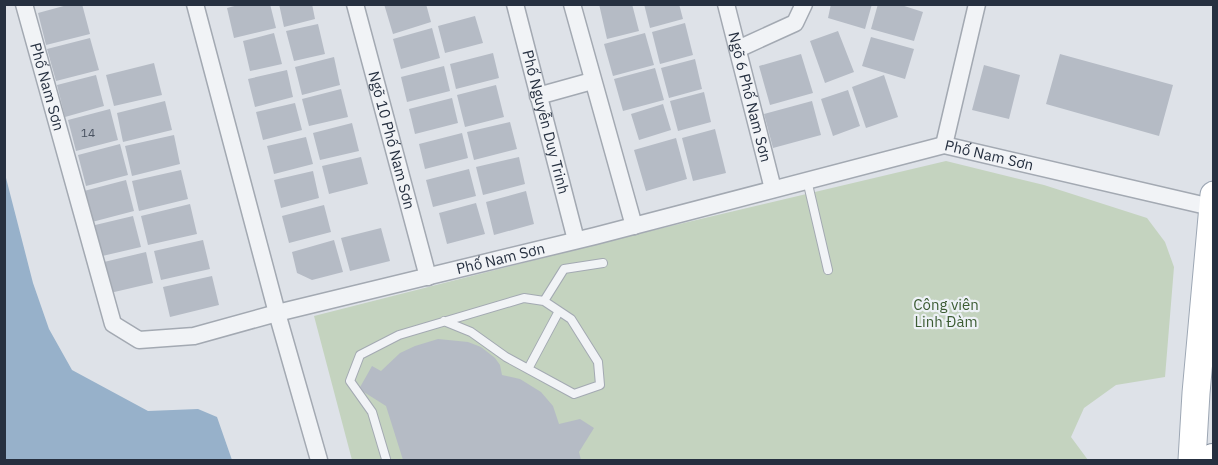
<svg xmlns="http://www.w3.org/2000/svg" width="1218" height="465" font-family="'IBM Plex Sans',sans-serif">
<rect width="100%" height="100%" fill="#dee2e8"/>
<path fill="#c4d3bf" d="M946,161L1044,185L1147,218L1165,242L1174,267L1165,377L1116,385L1084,408L1071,437L1088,460H352L314,316L633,235Z"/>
<path fill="#97b1ca" d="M5,174L33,283L49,329L72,370L148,411L198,409L217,417L232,460H5Z"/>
<path fill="#b5bbc5" d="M71,4H82L90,34L46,45L38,13Z
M242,4H270L276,28L234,38L227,8Z
M279,4H312L315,19L284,27Z
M384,4H426L431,22L393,34Z
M599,4H632L639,31L607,39Z
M644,4H679L683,19L650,28Z
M831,4H872L865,29L828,18Z
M878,4H898L923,12L914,41L871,29Z
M475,16L483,43L445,53L438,26Z
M685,23L693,55L660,64L652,32Z
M318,24L325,54L294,61L286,31Z
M432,28L440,58L401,69L393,39Z
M838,31L854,72L825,83L810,41Z
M274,33L282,64L250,71L243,41Z
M645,33L654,65L613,76L604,44Z
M871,37L914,49L905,79L862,66Z
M90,38L99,70L56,81L47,49Z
M493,53L499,78L456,89L450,64Z
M801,54L813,93L770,105L759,66Z
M1060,54L1173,85L1159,136L1046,104Z
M334,57L340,85L302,95L295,67Z
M695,59L702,89L669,98L661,68Z
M154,63L162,95L114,106L106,75Z
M984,65L1020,75L1009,119L972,110Z
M444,66L450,91L407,102L401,77Z
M655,68L664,100L623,111L614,79Z
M287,70L293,97L255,107L248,79Z
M96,75L104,106L65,117L57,85Z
M884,75L898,117L866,128L852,87Z
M496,85L504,117L465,127L457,95Z
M341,89L348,117L309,126L302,99Z
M848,90L860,126L833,136L821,99Z
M704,92L711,122L678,131L670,101Z
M452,98L458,123L415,134L409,109Z
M165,101L172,130L123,142L117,113Z
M812,101L821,135L773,148L764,114Z
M295,103L302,130L263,140L256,112Z
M663,104L671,130L639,140L631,114Z
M110,109L118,140L76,151L68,120Z
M510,122L517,149L474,160L467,132Z
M352,123L359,151L320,160L313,133Z
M715,129L726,173L693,181L682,138Z
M462,133L468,158L425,169L419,144Z
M174,135L180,164L132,176L125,146Z
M306,137L313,164L274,174L267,146Z
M676,138L687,179L646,191L634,150Z
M120,144L128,175L86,186L78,155Z
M361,157L368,184L329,194L322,166Z
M519,157L525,184L483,195L476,167Z
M469,169L476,196L433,207L426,180Z
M181,170L188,199L139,211L132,181Z
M313,171L319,198L281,208L274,180Z
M126,180L134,211L92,222L84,191Z
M526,191L534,224L494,235L486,202Z
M476,203L485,234L447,244L439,213Z
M190,204L197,234L148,245L141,216Z
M324,205L331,232L289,243L282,216Z
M133,216L141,247L98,257L91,226Z
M381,228L390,261L350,271L341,238Z
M203,240L210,269L161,280L154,251Z
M334,240L343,272L312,280L297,273L292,252Z
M146,252L153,283L110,293L104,262Z
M212,276L219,305L170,317L163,287Z
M438,339L468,342L481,347L495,358L500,365L502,375L520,379L541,392L553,406L559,424L580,419L594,428L579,452L581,460H403L386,406L359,389L372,366L381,371L400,353L415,346Z"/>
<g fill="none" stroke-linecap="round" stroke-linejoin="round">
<defs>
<path id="lane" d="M807,180L828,270
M544,301L564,269L603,263
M528,369L559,311
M386,459L372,412L350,381L360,355L399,335L524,298L544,301L571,319L598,362L600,385L574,394L506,357L471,332L444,321"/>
<g id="street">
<path id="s1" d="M24,4L113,324L139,340L194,336L277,313L595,236L944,145L1211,207"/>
<path d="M195,4L277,313L319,460"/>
<path id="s2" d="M355,4L428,277"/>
<path id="s3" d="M515,4L576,240"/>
<path d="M572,4L634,226"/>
<path id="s4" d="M726,4L773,189"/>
<path d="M738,49L795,23L804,4"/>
<path d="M538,96L592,81"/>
<path d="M944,145L977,4"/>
</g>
<path id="primary" d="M1192,460L1196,393L1214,195"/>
<path id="highway" d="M1213,460H1214"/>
</defs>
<use href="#lane" stroke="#a3a9b2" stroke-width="10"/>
<use href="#street" stroke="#a3a9b2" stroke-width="19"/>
<use href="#primary" stroke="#9da7b4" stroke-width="29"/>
<use href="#highway" stroke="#85909f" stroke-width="34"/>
<use href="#lane" stroke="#f1f3f6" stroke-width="8"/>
<use href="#street" stroke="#f1f3f6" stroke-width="16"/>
<use href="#primary" stroke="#fff" stroke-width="27"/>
<use href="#highway" stroke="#fff" stroke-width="32"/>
</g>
<g text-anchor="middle" stroke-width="4.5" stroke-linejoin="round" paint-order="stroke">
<g font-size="12" fill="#4a5361">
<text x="88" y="137">14</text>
</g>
<g font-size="15" fill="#263040" stroke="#edf1f6">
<text dy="5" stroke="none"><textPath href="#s1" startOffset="86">Phố Nam Sơn</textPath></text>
<text dy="5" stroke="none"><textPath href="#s4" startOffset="96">Ngõ 6 Phố Nam Sơn</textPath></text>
<text dy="5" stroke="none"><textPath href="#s3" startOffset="122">Phố Nguyễn Duy Trinh</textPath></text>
<text dy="5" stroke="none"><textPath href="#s2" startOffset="141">Ngõ 10 Phố Nam Sơn</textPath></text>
<text dy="5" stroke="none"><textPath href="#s1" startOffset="1238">Phố Nam Sơn</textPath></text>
<text dy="5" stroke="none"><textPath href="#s1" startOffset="734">Phố Nam Sơn</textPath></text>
</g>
<g font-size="15" fill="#3c5c33" stroke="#edf1f6">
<text x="946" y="310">Công viên<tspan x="946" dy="17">Linh Đàm</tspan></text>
</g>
</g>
<rect width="1218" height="465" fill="none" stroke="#263040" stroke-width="12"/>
</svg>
